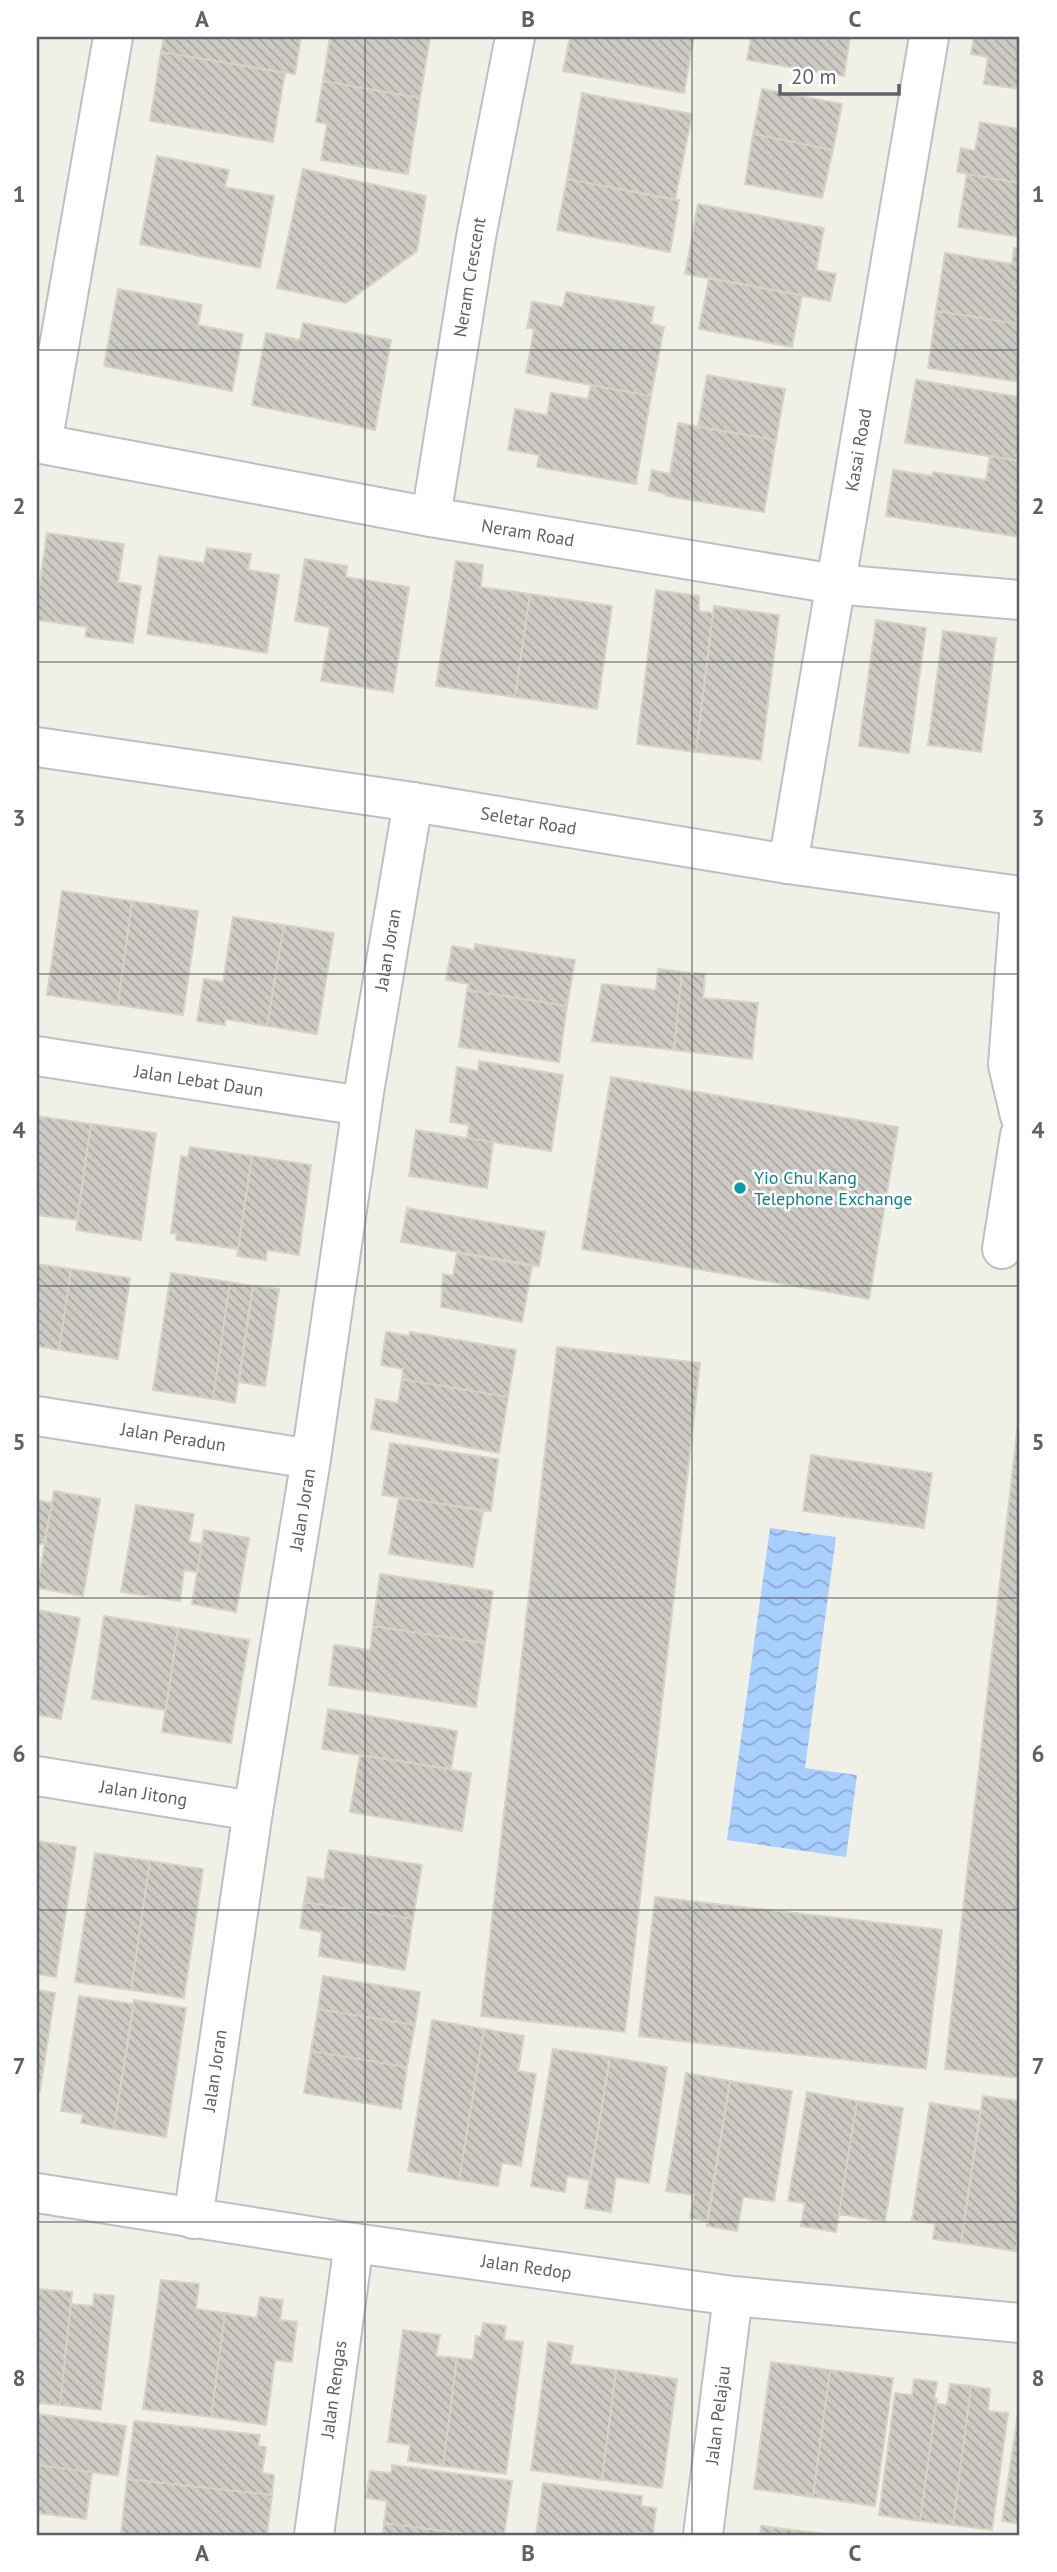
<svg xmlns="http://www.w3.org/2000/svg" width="1057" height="2572" font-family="'PT Sans',sans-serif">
<defs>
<pattern id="water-waves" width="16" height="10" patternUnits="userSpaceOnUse" patternTransform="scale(1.75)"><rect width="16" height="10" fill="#a8cfff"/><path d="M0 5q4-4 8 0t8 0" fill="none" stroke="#8cabd2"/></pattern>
<pattern id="building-back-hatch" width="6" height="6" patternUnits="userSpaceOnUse" patternTransform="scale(1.75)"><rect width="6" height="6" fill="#cccac3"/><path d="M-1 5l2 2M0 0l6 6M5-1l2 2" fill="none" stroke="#a9a7a2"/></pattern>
</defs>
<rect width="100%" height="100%" fill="#f1f0e6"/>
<path fill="url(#water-waves)" d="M770,1528L836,1537L805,1768L857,1775L846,1857L727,1840Z"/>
<path fill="url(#building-back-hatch)" stroke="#d7d3c3" stroke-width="2" d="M164,37H301L295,74L161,52Z
M330,37H430L420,98L323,81Z
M570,37H694L684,93L563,71Z
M751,37H850L844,76L747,60Z
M974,37H1020V89L984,84L988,57L971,54Z
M161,52L285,73L273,142L150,121Z
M323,81L420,98L408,174L321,160L327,124L316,122Z
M762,89L842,104L833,150L753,134Z
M582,93L692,114L675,200L567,179Z
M980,122L1020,129V183L957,172L961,148L975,151Z
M753,134L833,150L822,198L745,184Z
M157,156L229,170L225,187L274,196L260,268L140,244Z
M303,169L426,196L417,251L346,303L277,288Z
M967,174L1020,183V237L958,227Z
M567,179L679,200L670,252L557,230Z
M698,204L824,228L816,270L836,274L830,301L685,274Z
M1014,248L1020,249V324L936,311L945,253L1012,264Z
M709,278L802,295L792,347L699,329Z
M118,289L202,305L198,325L243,334L232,391L104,366Z
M566,292L654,307L651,324L664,327L651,396L526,373L534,329L527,328L532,302L563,307Z
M936,311L1020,324V382L928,368Z
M303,323L391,340L375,430L252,405L266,333L300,340Z
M707,375L785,389L776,440L698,427Z
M916,380L1020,397V461L905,443Z
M591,385L651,396L636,484L537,467L539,455L508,450L515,409L547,415L551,393L588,399Z
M678,423L776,440L764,512L666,496V494L649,490L652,470L670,474Z
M990,456L1020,461V537L886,516L893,470L932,476L933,472L986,480Z
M47,533L124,544L118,582L141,586L133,643L85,637L87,627L37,620V603Z
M207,548L251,554L248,570L279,575L267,653L147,634L159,556L204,563Z
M305,559L347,566L346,577L409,587L393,692L321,681L330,627L295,621Z
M456,561L483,565L481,587L530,594L515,697L436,686Z
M656,590L699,596V611L713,613L696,752L637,744Z
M530,594L612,606L597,709L515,697Z
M714,606L779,615L761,760L696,752Z
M876,620L926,628L909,753L859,746Z
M943,631L996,638L981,752L928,745Z
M62,891L132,901L118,1005L47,995Z
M132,901L198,911L183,1015L118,1005Z
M233,917L284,925L267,1026L225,1019V1025L197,1021L204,979L223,982Z
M284,925L334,933L317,1034L267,1026Z
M475,944L575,960L567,1006L467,990L469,984L446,980L452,946L474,950Z
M658,969L682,972L674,1050L592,1041L602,984L656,990Z
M682,972L705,974L703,998L758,1003L752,1059L674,1050Z
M467,990L567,1006L559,1062L459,1047Z
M479,1061L563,1075L551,1151L467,1138L469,1125L450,1122L457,1067L478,1071Z
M611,1077L898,1127L869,1299L582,1249Z
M37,1116L91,1124L77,1220L37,1215Z
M91,1124L156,1133L141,1240L76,1230Z
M416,1130L493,1142L487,1188L409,1176Z
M190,1147L252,1156L238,1249L176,1240L177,1234L171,1233L181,1156L188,1157Z
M252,1156L311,1165L299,1255L267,1250L266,1260L237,1256Z
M407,1208L545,1232L539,1266L401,1242Z
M457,1253L532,1266L522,1322L441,1307L443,1274L453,1276Z
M37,1264L71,1269L59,1350L37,1346Z
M71,1269L130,1278L118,1359L59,1350Z
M171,1273L230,1282L213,1399L153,1390Z
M230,1282L253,1286L235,1403L213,1399Z
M253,1286L279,1289L265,1386L239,1382Z
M386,1332L409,1336L410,1332L516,1350L508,1397L402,1379L403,1369L381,1365Z
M557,1347L700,1363L625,2032L481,2016Z
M402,1379L508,1397L499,1453L371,1429L376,1399L398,1403Z
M1020,1405V2078L945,2069Z
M390,1443L498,1459L491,1511L382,1495Z
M811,1455L932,1473L924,1528L803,1511Z
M54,1491L100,1499L83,1596L37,1588Z
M399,1497L483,1511L473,1567L389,1554Z
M37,1500L52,1503L44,1544H38L37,1552Z
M136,1505L194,1514L189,1542L202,1544L197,1572L184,1570L180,1601L121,1592Z
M204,1530L249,1538L236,1612L192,1604Z
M380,1574L493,1591L485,1643L373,1626Z
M37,1610L80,1618L61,1719L37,1715Z
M104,1616L178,1628L166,1710L92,1699Z
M373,1626L485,1643L476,1707L329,1685L334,1645L370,1650Z
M178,1628L249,1640L231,1743L162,1732Z
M328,1709L457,1731L451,1769L322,1749Z
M360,1755L471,1773L462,1831L350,1812Z
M37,1841L76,1847L56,1977L37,1974Z
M329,1850L422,1865L413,1919L304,1902L308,1877L324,1880Z
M95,1853L150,1861L131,1990L75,1982Z
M150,1861L203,1869L184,1998L131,1990Z
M655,1897L942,1930L926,2069L639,2036Z
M304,1902L413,1919L405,1970L319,1956L322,1932L300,1928Z
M323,1976L420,1992L415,2025L318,2009Z
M37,1990L55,1993L40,2091H37Z
M79,1996L134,2004L114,2129L81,2123L83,2114L61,2111Z
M134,2000L186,2008L166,2137L114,2129Z
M318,2009L415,2025L407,2067L311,2051Z
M432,2020L484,2029L459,2180L408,2171Z
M484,2029L524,2036L518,2071L536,2074L521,2166L502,2163L498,2186L459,2180Z
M553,2049L610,2057L590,2180L567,2176L565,2192L531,2186Z
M311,2051L407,2067L401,2109L304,2093Z
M610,2057L667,2067L649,2183L616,2177L611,2212L585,2208Z
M686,2073L730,2081L707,2221L690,2218L694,2195L666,2191Z
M730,2081L792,2091L774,2201L743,2197L737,2231L707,2226Z
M807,2092L857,2101L836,2232L801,2226L805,2203L788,2201Z
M983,2096L1020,2101V2223L1016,2251L961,2243Z
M857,2101L903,2108L885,2222L839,2214Z
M930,2103L980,2111L961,2243L933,2239L935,2224L912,2220Z
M161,2280L199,2284L196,2309L225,2313L211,2417L143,2409Z
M37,2289L72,2292L60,2405L37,2403Z
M94,2294L114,2296L101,2410L60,2405L71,2304L93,2306Z
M260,2297L283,2300L280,2320L297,2322L292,2362L275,2360L266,2425L211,2417L225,2313L257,2318Z
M483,2323L506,2326L504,2340L523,2342L506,2474L443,2466L457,2358L473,2360L476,2336L481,2337Z
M403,2330L440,2335L436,2356L457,2358L443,2466L408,2461L410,2445L388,2442Z
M548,2342L573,2346L570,2364L616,2370L602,2480L531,2470Z
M771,2362L830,2370L813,2497L754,2489Z
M616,2370L677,2379L662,2488L602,2480Z
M830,2370L893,2378L875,2506L813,2497Z
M914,2379L937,2382L934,2399H937L920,2521L879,2515L895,2393L912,2395Z
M950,2384L971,2386L953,2525L920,2521L936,2404L947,2405Z
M971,2386L990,2389L988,2411L1008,2413L992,2530L953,2525Z
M1020,2400V2524L1002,2521Z
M37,2414L126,2426L118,2476L37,2465Z
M134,2421L260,2435L258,2446L266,2447L262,2473L274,2475L272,2495L127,2479Z
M37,2465L92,2472L86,2519L37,2513Z
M392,2465L512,2481L504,2535H475L384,2523L387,2501L366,2498L370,2471L391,2473Z
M127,2479L272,2495L267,2535H121Z
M543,2483L642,2496L641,2506L656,2508L653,2535L637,2532V2535H536Z
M384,2523L475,2535H383Z
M761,2526L832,2535H760Z"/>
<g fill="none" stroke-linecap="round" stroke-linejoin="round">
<defs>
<g id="minor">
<path id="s1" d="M37,443L431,517L835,584L1020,600"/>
<path d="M42,444L113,37"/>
<path id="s2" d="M431,517L476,237L515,37"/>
<path id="s3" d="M37,747L413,802L788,864L1020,896"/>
<path id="s4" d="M788,864L929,37"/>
<path d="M1020,902L1008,1065L1020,1116"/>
<path id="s5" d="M37,1056L362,1106"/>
<path d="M1002,1249L1020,1135"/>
<path id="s6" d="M37,1416L311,1459"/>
<path id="s7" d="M37,1776L253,1811"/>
<path id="s8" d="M37,2193L354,2243L733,2296L1020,2323"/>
<path id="s9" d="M193,2219L253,1811L311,1459L364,1092L413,802"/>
<path id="s10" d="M314,2535L354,2243"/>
<path id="s11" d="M703,2535L733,2296"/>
</g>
</defs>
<use href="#minor" stroke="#bdbfc6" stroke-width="42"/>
<use href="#minor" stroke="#fff" stroke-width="38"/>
</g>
<path fill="none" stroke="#5d6168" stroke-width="2" stroke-opacity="0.55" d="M365,37V2535M692,37V2535M37,350H1020M37,662H1020M37,974H1020M37,1286H1020M37,1598H1020M37,1910H1020M37,2222H1020"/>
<circle fill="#0f9aa8" stroke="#fff" stroke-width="2.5" cx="740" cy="1188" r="7"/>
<g text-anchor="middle" stroke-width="5" stroke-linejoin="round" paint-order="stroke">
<g font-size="18" fill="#5d6168" stroke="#fff">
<text dy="6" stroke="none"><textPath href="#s2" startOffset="243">Neram Crescent</textPath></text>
<text dy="6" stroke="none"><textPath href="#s4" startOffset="420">Kasai Road</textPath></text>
<text dy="6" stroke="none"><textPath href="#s1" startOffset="499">Neram Road</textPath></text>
<text dy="6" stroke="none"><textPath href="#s3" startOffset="497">Seletar Road</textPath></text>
<text dy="6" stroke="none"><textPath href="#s9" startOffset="1284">Jalan Joran</textPath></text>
<text dy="6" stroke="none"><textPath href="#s5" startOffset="164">Jalan Lebat Daun</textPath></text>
<text dy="6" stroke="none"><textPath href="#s6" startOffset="138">Jalan Peradun</textPath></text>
<text dy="6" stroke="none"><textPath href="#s9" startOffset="718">Jalan Joran</textPath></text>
<text dy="6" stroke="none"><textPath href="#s7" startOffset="108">Jalan Jitong</textPath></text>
<text dy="6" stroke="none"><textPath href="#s9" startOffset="150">Jalan Joran</textPath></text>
<text dy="6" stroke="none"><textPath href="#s8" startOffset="495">Jalan Redop</textPath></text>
<text dy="6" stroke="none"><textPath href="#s10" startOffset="147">Jalan Rengas</textPath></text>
<text dy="6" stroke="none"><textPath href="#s11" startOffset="121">Jalan Pelajau</textPath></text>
</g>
<g font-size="18" fill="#0d838f" stroke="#fff" text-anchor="start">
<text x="754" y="1184">Yio Chu Kang<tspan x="754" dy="21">Telephone Exchange</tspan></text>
</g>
</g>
<rect width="1057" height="2572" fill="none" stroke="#ffffff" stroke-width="77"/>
<path d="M780 84v10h119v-10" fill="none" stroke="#5d6168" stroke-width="3.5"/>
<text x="791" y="84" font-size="21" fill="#5d6168" stroke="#ffffff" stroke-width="5" paint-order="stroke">20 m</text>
<rect x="38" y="38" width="980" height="2496" fill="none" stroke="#5d6168" stroke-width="2.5"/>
<g font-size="23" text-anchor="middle" font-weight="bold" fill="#5d6168">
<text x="202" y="27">A</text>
<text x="528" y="27">B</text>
<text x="855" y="27">C</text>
<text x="19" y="202">1</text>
<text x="1038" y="202">1</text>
<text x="19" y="514">2</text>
<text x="1038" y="514">2</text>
<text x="19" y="826">3</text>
<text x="1038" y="826">3</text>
<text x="19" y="1138">4</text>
<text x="1038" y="1138">4</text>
<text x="19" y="1450">5</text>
<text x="1038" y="1450">5</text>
<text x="19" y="1762">6</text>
<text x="1038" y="1762">6</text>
<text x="19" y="2074">7</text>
<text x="1038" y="2074">7</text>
<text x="19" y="2386">8</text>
<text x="1038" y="2386">8</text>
<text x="202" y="2561">A</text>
<text x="528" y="2561">B</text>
<text x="855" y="2561">C</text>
</g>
</svg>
